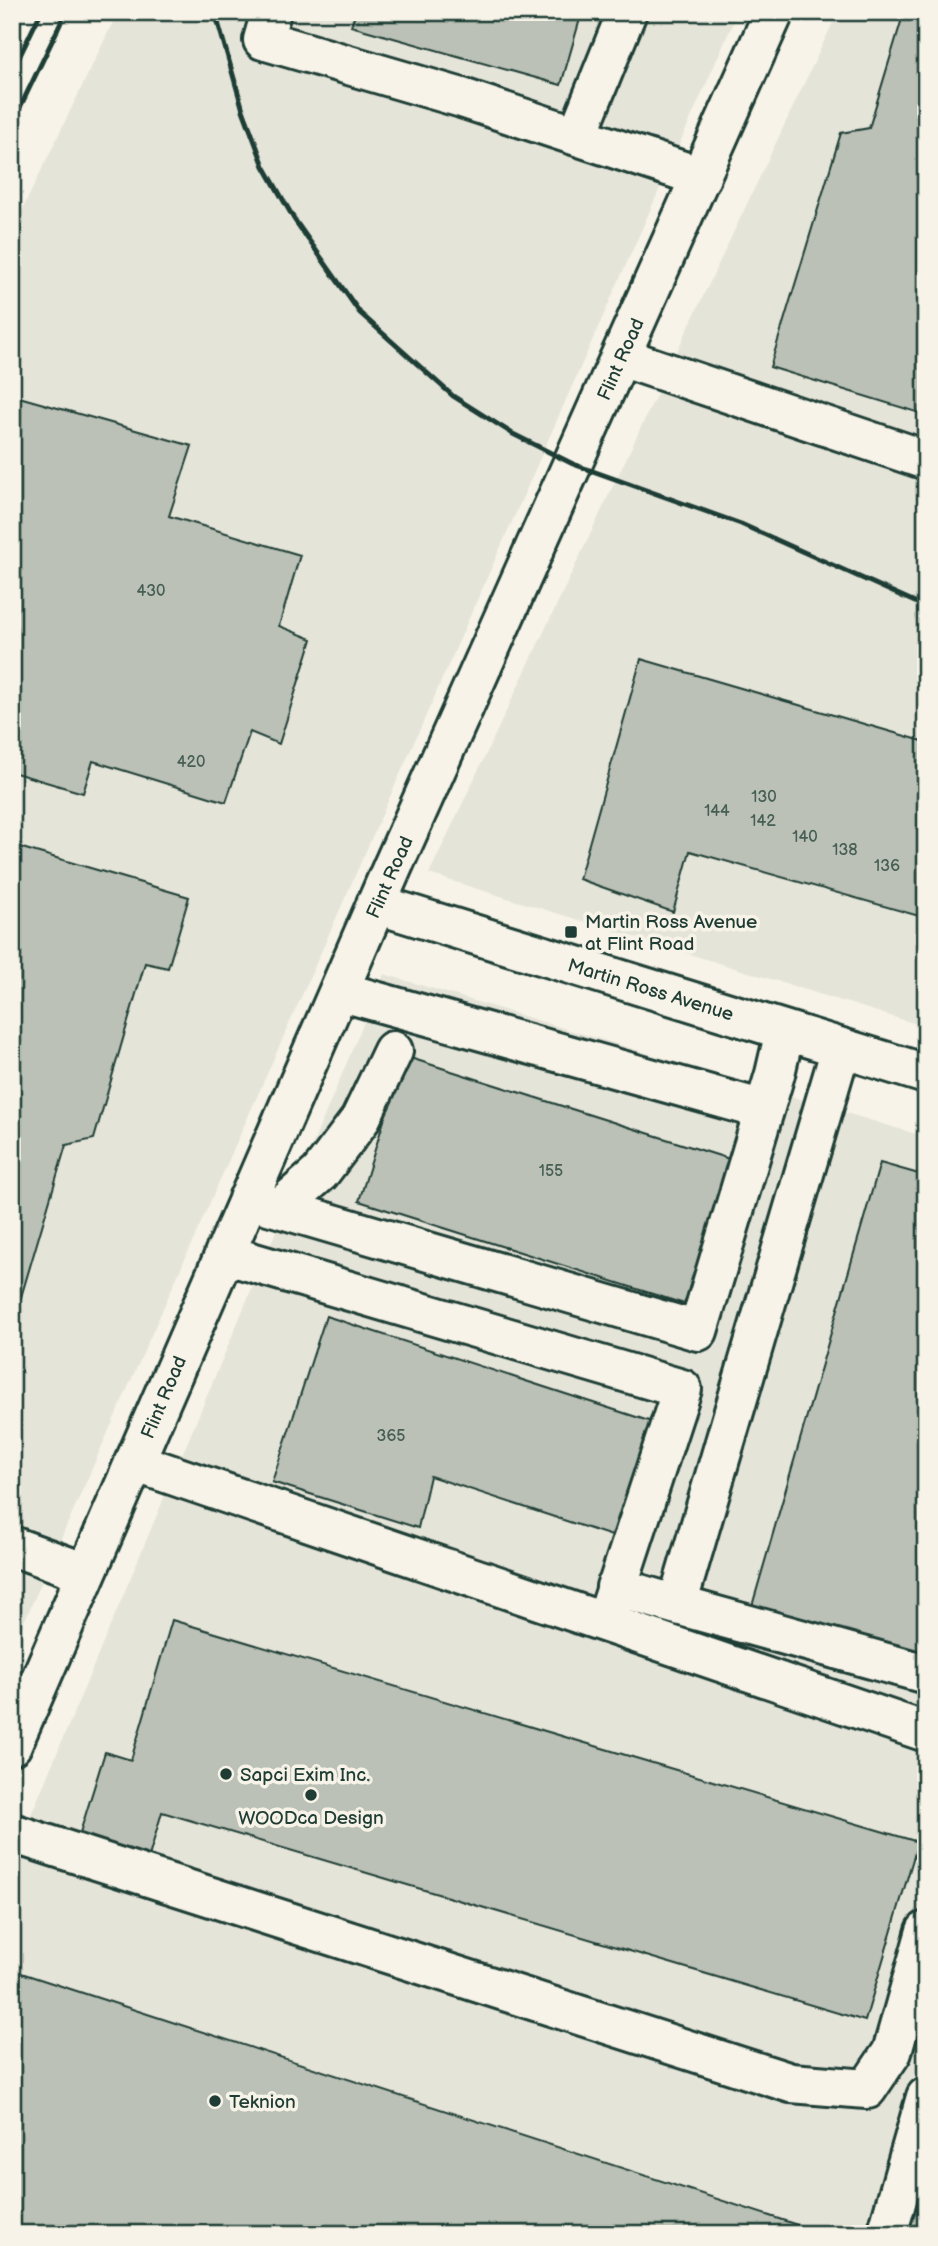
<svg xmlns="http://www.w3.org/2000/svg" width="938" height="2246" font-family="'Balsamiq Sans',sans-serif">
<rect width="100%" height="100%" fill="#f7f3e8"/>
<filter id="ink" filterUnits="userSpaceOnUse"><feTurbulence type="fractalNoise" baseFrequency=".0143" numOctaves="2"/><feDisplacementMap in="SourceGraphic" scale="14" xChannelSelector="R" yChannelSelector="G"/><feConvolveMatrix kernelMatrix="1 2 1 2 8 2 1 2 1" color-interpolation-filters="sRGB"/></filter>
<g filter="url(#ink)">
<path fill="#e5e4d9" d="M118,12H738L12,1649V231Z
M838,12H926V1027L429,874Z
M384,974L926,1137V2234H12V1860Z"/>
<path fill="#bbc1b6" stroke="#1f3d34" stroke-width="2" d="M356,12H582L561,85L351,26Z
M904,12H926V415L770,367L841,133L869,128Z
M12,395L192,446L169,516L300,555L279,626L312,639L279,744L250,732L226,802L93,761L83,793L12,772Z
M641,659L926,742V918L690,851L673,912L579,879Z
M12,845L189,897L168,968L145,963L94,1139L66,1145L21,1297L12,1295Z
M404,1056L742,1163L697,1308L359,1201Z
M880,1163L926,1176V1662L750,1613Z
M326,1316L667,1427L627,1541L430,1476L418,1528L272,1482Z
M172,1620L918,1842L865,2021L162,1812L148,1860L78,1839L105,1752L131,1760Z
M12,1970L822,2233V2234H12Z
M926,2145V2234H899Z"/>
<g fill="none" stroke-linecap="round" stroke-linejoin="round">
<defs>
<path id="minor" d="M271,12L263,40L462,98L701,177
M577,136L627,12
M621,357L926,460
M376,904L926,1074
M339,991L764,1110
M248,1199L698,1331L775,1074L785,1031
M280,1208L320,1173L360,1120L393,1051
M224,1254L682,1389L606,1621
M134,1462L926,1732
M12,1546L86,1573
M616,1587L677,1605L841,1048
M677,1605L926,1674
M12,1745L392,868L774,12
M12,1833L791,2083L867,2089L892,2052L926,1931
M887,2234L926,2097"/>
</defs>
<use href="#minor" stroke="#1f3d34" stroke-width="44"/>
<use href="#minor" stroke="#f7f3e8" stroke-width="38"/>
<path stroke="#1f3d34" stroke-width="5" d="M215,12L243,110L264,166L294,219L360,313L453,396L513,434L573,464L741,524L926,607
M12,72L41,12
M12,124L66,12"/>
</g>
</g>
<g fill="#1f3d34" stroke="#f7f3e8" stroke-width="2.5">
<rect x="564" y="925" width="14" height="14" rx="3.5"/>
<circle cx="226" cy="1774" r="7"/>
<circle cx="311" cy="1795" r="7"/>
<circle cx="215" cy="2101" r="7"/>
</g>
<g text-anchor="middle" stroke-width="7" stroke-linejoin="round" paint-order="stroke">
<g font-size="16" fill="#465e54">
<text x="151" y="596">430</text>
<text x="191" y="767">420</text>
<text x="764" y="802">130</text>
<text x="717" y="816">144</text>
<text x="763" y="826">142</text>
<text x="805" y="842">140</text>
<text x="845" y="855">138</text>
<text x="887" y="871">136</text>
<text x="551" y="1176">155</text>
<text x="391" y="1441">365</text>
</g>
<g font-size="19" fill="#1f3d34" stroke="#f7f3e8">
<text transform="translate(620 359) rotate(-66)" y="7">Flint Road</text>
<text transform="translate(389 877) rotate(-66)" y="7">Flint Road</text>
<text transform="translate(651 989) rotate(17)" y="7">Martin Ross Avenue</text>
<text transform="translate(163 1397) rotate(-67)" y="7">Flint Road</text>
</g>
<g font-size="19" fill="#1f3d34" stroke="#f7f3e8" text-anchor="start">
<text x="585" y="928">Martin Ross Avenue<tspan x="585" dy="22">at Flint Road</tspan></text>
<text x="240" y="1781">Sapci Exim Inc.</text>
<text x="311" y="1824" text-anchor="middle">WOODca Design</text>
<text x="229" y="2108">Teknion</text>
</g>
</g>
<rect width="938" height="2246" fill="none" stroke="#f7f3e8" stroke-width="42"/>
<rect x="21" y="21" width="896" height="2204" fill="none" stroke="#1f3d34" stroke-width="2.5" filter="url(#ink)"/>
</svg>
